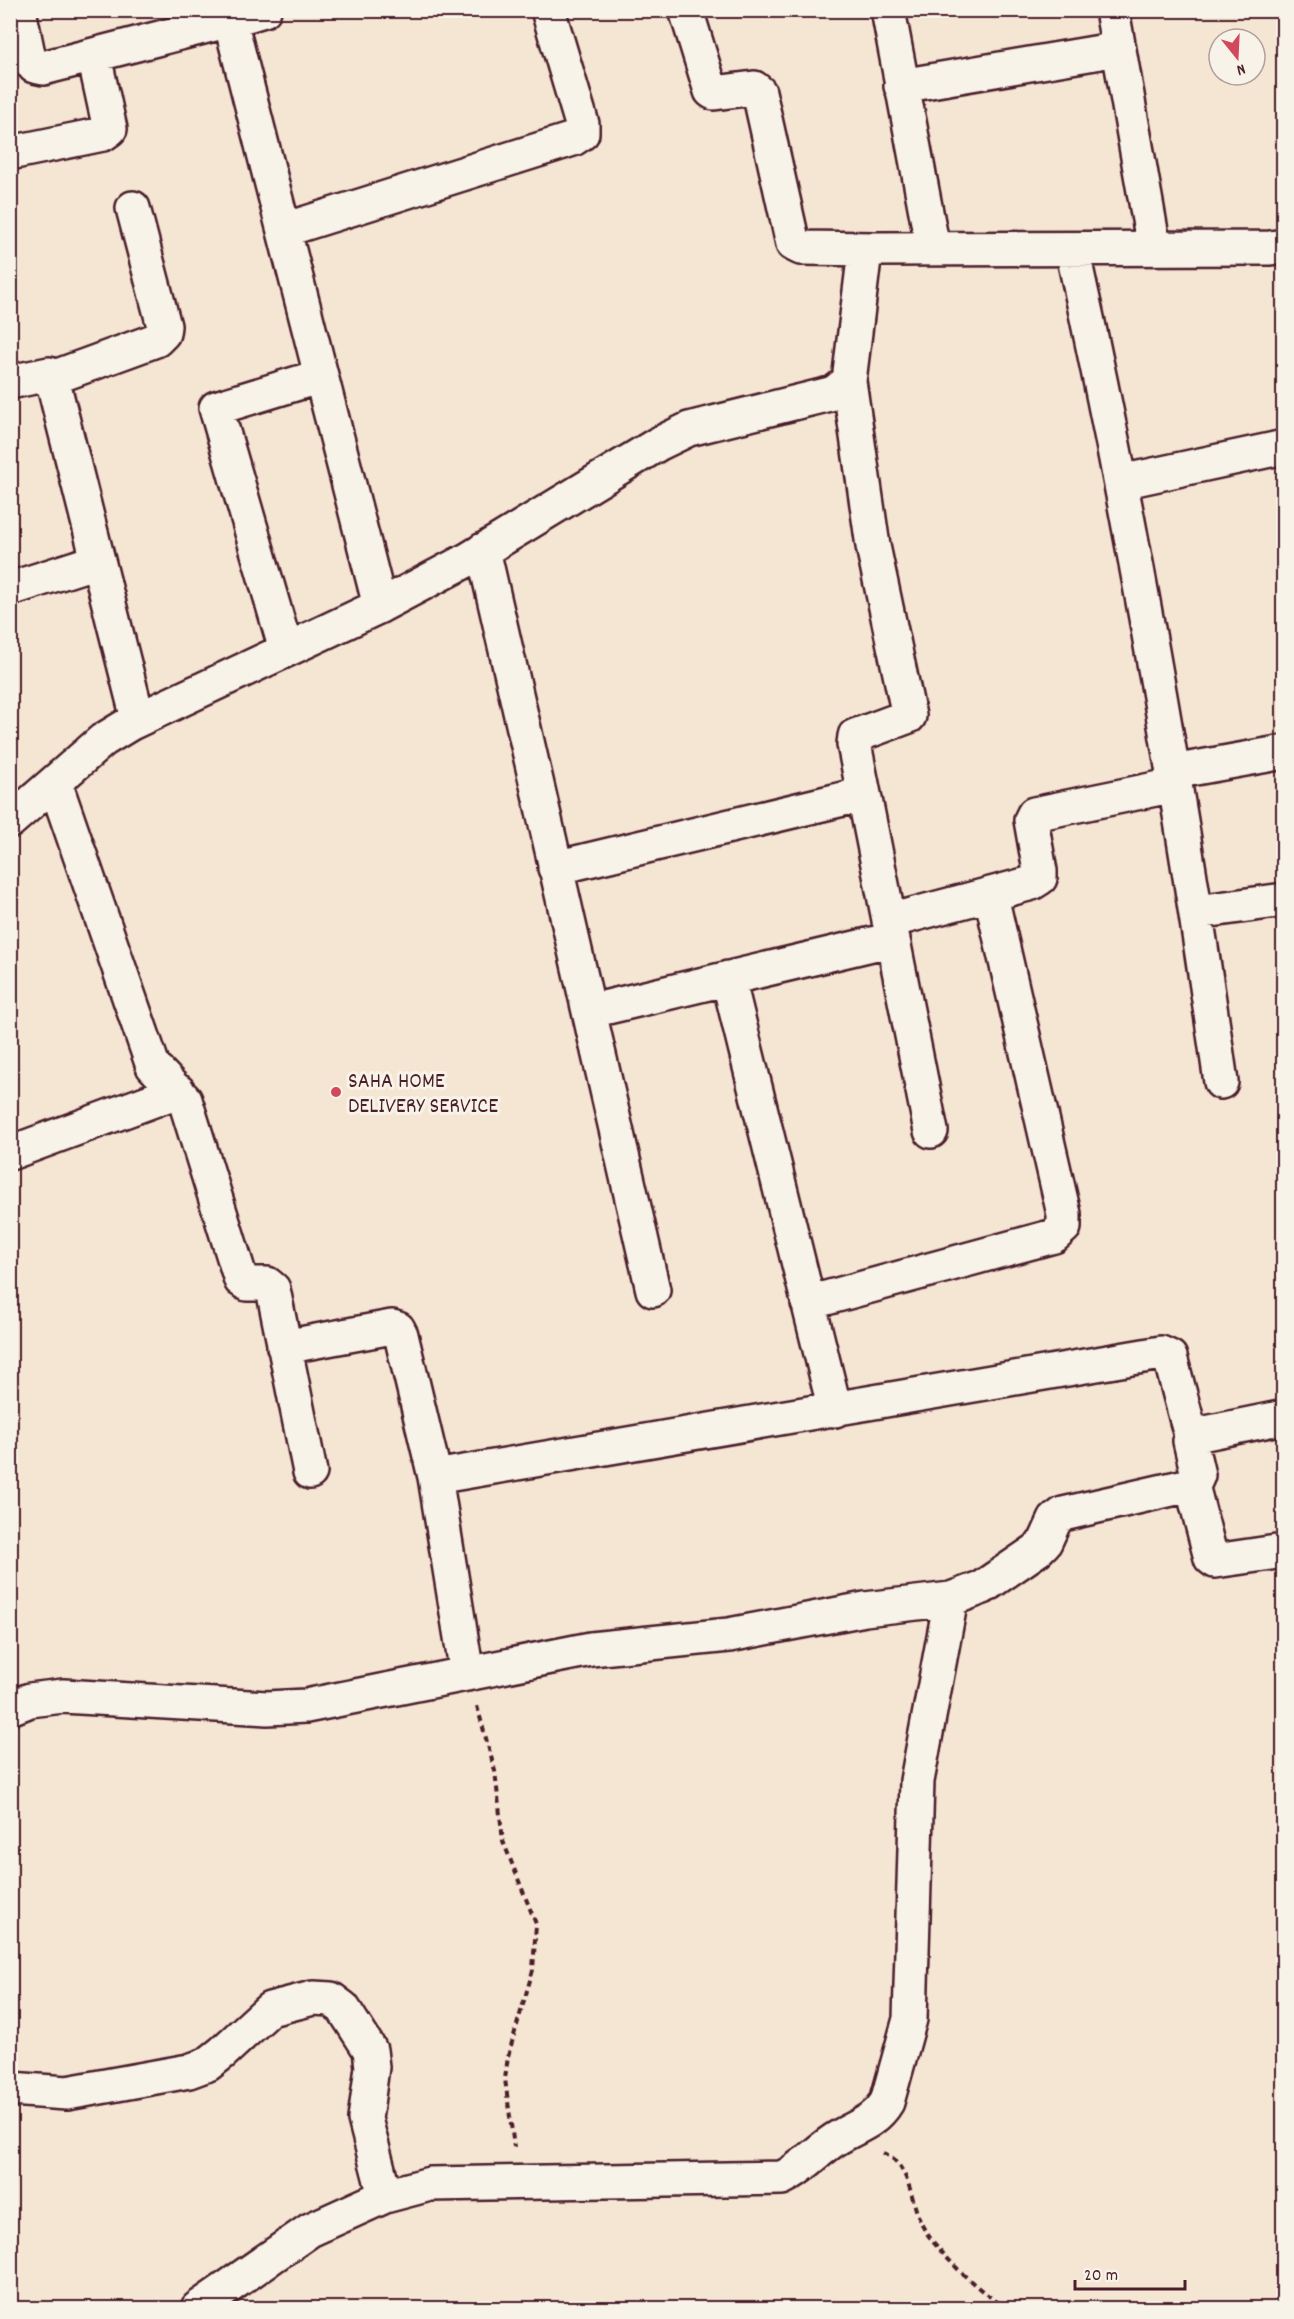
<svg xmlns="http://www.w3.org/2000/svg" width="1294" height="2319" font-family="Dekko,sans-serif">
<rect width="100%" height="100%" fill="#f5e5d3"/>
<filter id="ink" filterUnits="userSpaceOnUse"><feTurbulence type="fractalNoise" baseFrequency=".0167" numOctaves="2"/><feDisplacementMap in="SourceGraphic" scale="12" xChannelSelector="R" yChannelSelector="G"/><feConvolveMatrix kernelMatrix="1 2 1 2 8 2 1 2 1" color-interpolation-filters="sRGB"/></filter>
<g filter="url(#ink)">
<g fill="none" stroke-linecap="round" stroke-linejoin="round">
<defs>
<path id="minor" d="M19,10L29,59L34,66L43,68L230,20L380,606
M227,10L230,20L264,10
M686,10L711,91L714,93L754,88L759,92L793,244L801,248L874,249
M888,10L933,249
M1112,10L1154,248
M901,86L1118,49
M10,153L103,134L110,129L94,56
M284,230L573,139L582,133V124L548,10
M1072,249C1133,524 1181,803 1221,1082
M52,378L156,340L163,333L164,326L133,208
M849,381L873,546L909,716L855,736L854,744L931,1131
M10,382L49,374L52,378L138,719
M1121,482L1284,447
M483,550L653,1290
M10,589L97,561
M286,650L216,408L321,376
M1173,772L1284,752
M55,783L153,1066L185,1100L241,1280L247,1284H267L273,1289L310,1472
M10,821L103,740L131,723L380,606L469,559L658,444L689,429L834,393L849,381L864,259L867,252L874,249L1270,248L1284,246
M555,868L864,794
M1197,912L1284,900
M889,921L1032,883L1040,878V871L1031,820L1034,814L1175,785
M728,978L835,1410
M591,1011L893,939
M10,1153L178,1091
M808,1303L1054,1236L1064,1227V1214L991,896
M284,1347L392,1327L398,1329L401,1335L435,1477L467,1674
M435,1477L1161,1353L1170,1357L1191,1436
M1192,1485L1211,1558L1215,1561L1284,1551
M10,1708L30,1700L63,1696L267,1708L306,1706L591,1649L729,1635L865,1609L951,1599L983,1587L1037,1550L1045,1542L1055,1520L1063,1514L1194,1484L1198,1475L1190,1441L1191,1436L1284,1417
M10,2089L67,2093L189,2071L208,2064L222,2053L270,2009L313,1998L331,1999L343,2008L370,2050L372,2067L365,2119L385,2196
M198,2308L310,2230L385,2196L430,2184L782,2178C804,2168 818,2149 839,2137C857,2126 875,2122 887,2102L910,2019L917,1781L951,1599"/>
</defs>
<use href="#minor" stroke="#4a1f2b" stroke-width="38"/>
<path stroke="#4a1f2b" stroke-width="4" stroke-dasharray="6 4.5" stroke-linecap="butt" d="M477,1706L495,1771L503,1841L536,1924L533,1970L508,2056L505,2079L514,2147
M883,2153C910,2164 910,2199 921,2223C931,2246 987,2302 1011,2308"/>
<use href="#minor" stroke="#f7f3e8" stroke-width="33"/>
</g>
</g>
<circle fill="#d1495b" stroke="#f7f3e8" stroke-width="2" cx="336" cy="1092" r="6"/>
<g text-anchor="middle" stroke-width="6" stroke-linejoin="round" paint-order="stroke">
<g font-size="22" fill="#4a1f2b" stroke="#f7f3e8" text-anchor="start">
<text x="348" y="1087">SAHA HOME<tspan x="348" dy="25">DELIVERY SERVICE</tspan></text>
</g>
</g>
<rect width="1294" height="2319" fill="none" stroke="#f7f3e8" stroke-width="36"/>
<rect x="18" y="18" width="1258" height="2283" fill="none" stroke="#4a1f2b" stroke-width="2" filter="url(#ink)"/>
<g transform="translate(1237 57) rotate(162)"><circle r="28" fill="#f7f3e8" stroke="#b29e9c" stroke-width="1.5"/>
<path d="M0-4.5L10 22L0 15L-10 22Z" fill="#d1495b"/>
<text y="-9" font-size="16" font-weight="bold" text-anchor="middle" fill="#4a1f2b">N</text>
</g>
<path d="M1075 2280v9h110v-9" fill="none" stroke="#4a1f2b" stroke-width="3"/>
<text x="1084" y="2280" font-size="18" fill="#4a1f2b" stroke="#f7f3e8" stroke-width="4.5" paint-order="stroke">20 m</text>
</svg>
